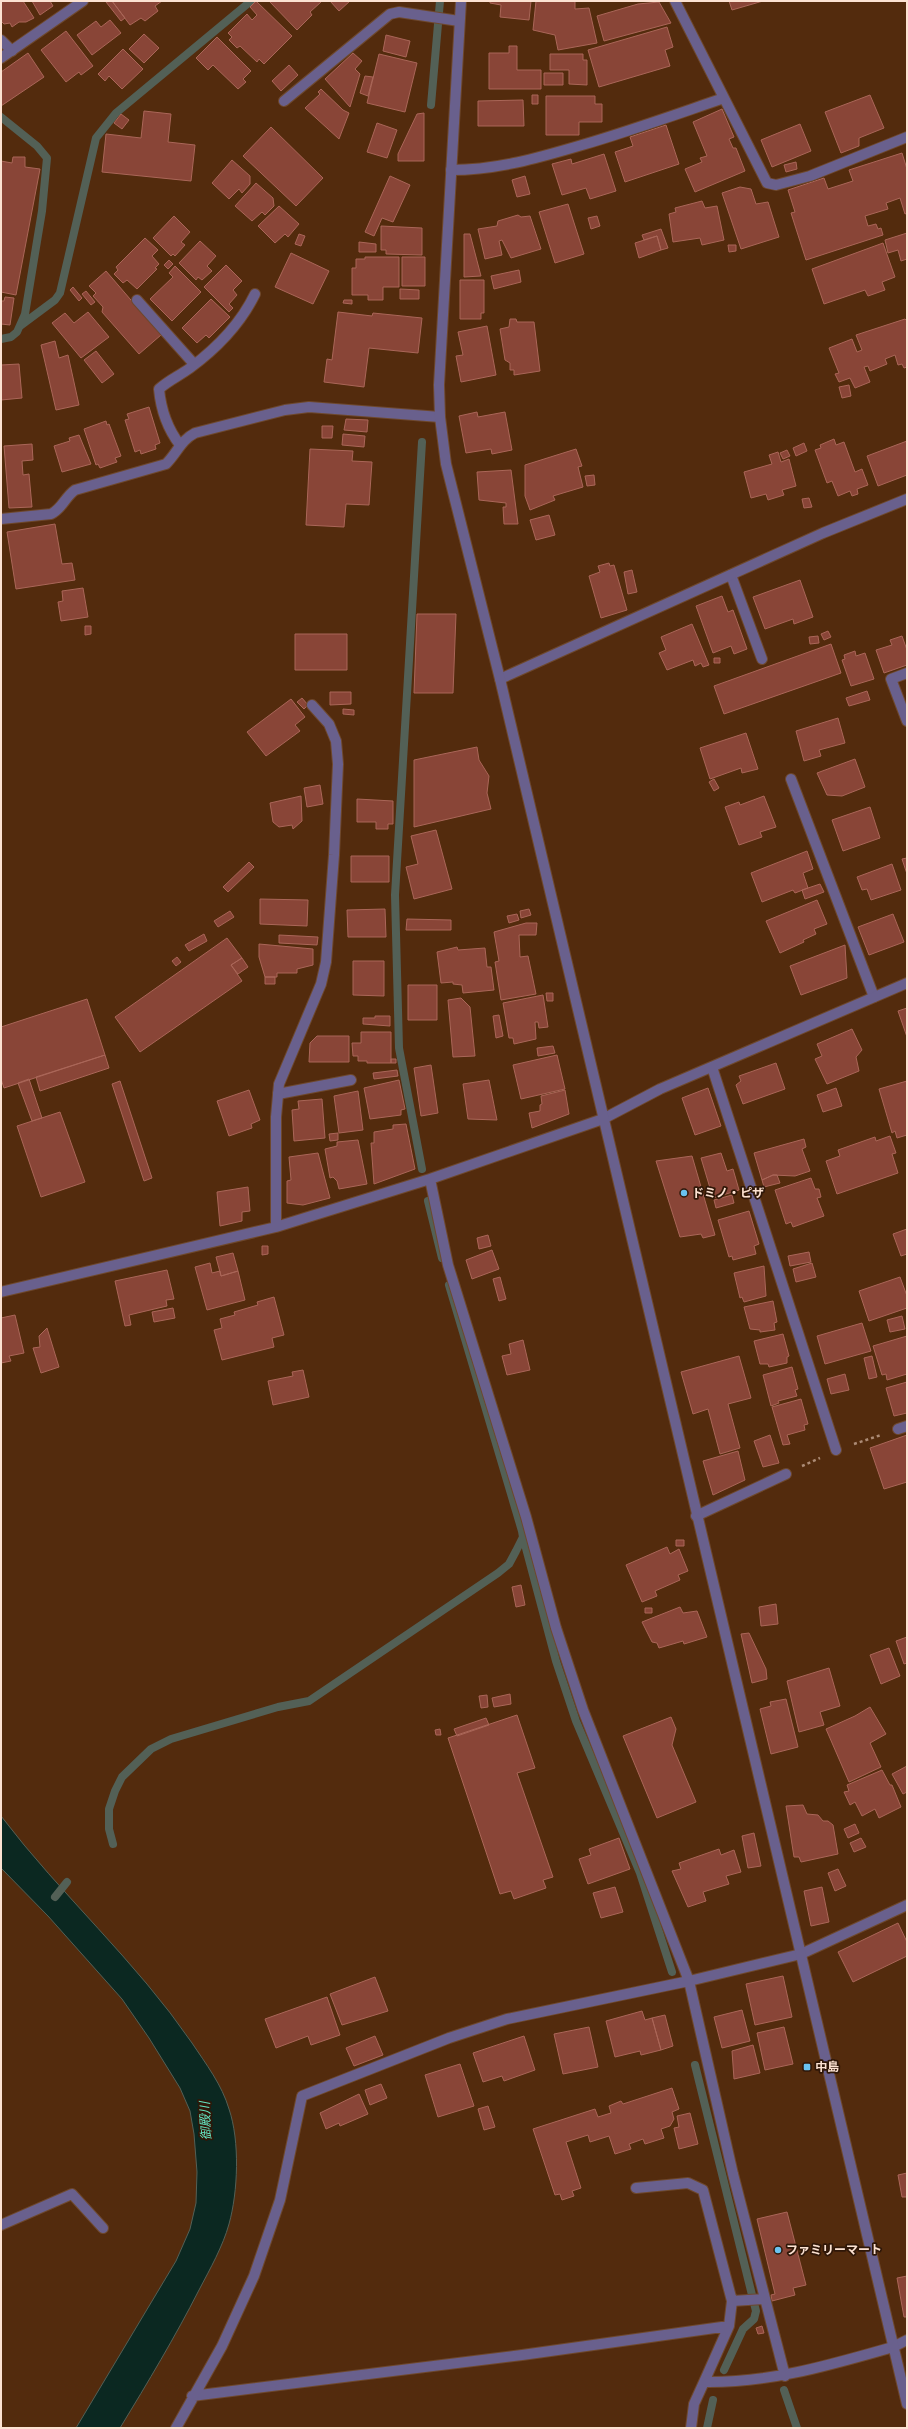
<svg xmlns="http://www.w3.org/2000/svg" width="908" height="2429" font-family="'Open Sans','Noto Sans JP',sans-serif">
<rect width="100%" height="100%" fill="#532b0d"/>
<path fill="#0b2821" stroke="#536056" d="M1,1816C61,1895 136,1961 192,2043C206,2064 222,2085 229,2109C240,2141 238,2192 229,2224C223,2246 210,2269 199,2290C175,2337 148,2382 120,2428H76L176,2261L190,2229L196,2203L197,2172L194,2134L190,2111L180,2088L149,2038L122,1999L48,1916L1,1868Z"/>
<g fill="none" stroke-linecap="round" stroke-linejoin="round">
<path stroke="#536056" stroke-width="8" d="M431,105L440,1
M1,117L37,146L47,158L42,211L25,314L17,332L11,337L1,339
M20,326L55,300L60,293L96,138L116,113L251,1
M422,442L395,895L399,1048L422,1169
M428,1201L442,1258
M523,1537L556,1661L576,1721L640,1873L672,1972
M113,1844L109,1829V1809L115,1791L122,1777L151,1749L171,1739L278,1707L309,1701L498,1573L509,1564L516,1551L523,1537L522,1531L449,1285
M55,1897L67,1882
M695,2065L756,2311L754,2319L743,2329L724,2370
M784,2390L797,2428
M707,2428L713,2400"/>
</g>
<path fill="#894537" stroke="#aa6658" d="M1,1H23L34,18L26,22H19L12,27L10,23L4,24L1,21Z
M32,1H50L53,6L40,15Z
M112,1H162L155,6L158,11L145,21L141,18L130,25Z
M112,1L125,18L121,21L106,2Z
M256,1L292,36L264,64L259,59L257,62L240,46L237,48L229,40L232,37L228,33L247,14L252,20L257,15L250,7Z
M269,1H320L321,2L310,12L312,15L297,30Z
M330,1H350L339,11Z
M490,1H531L529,20L500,17L501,5L490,3Z
M536,1H575V9L589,8L597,43L558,50L555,35L533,30Z
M729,1H763L732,10Z
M659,2L671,23L604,41L597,16L638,4Z
M110,20L121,33L92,55L77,35L96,21L101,27Z
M667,27L673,47L665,50L670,66L599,87L588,50Z
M66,31L93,66L81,75L79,72L66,82L41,50Z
M144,34L159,48L144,63L129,49Z
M386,35L410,41L406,57L383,51Z
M217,37L251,71L243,79L246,82L238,89L213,65L208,70L196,58Z
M509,46H517V70H541V89H489V53H509Z
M123,49L143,69L122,89L109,76L105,81L98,74Z
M28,53L44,77L1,106V72Z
M353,53L362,61L355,69L360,74L350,107L325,79Z
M379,54L417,63L405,112L367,103Z
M550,54H583V60H587V85L569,84V70H550Z
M289,65L298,75L281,91L272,81Z
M544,73H563V85H544Z
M365,76L373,77L368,96L360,93Z
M321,89L343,110L349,113L339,139L305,108L320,94L318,92Z
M532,95H538V104H532Z
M870,95L884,128L859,138V146L841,153L825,112Z
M546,96H595V104H602V122H579V135H546Z
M523,100L524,126H478V101Z
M722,109L734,137L729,139L733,148H736L745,171L695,192L685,169L702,162L700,158L707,156L693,122Z
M144,111L171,114L168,142L195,145L191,181L102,172L106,134L141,138Z
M424,113V161H398V154L417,114Z
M121,114L129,120L122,129L114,123Z
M377,123L397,130L387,158L367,152Z
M800,124L811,151L772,167L761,140Z
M666,125L679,164L625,182L615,152L633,146L630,137Z
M271,127L323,178L296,206L243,156Z
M902,153L907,169V213L905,214L900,198L886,203L888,209L865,216L868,226L876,224L878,229L881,228L883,235L806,260L791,213L795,212L788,190L824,178L828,189L853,181L849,170Z
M604,154L616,191L590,199L586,188L562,195L552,164L571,159L572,164Z
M13,157H25V167L40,169L16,295L1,292V161L12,163Z
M232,160L250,176V184L242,193L239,189L229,199L212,183Z
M796,162L797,169L786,172L784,165Z
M390,176L410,185L393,222L382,218L374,236L365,232Z
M525,176L530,194L517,197L512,180Z
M256,183L273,198L274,206L265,215L262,212L252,221L235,206Z
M740,187L751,189L756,204L768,202L779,237L741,249L722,193Z
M702,201L705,208L717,206L724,240L702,245L700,238L673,242L669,214L676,212L675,208Z
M568,204L584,254L555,263L539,212Z
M279,206L299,224L288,237L285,234L275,243L258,226Z
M518,215L521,217L530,216L541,249L511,258L502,240L499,241L502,255L485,259L478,229L497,226L498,221Z
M174,216L190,232L181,242L185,245L175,256L173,254L171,256L153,238Z
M597,216L600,226L591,229L588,218Z
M381,226L422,228V255L386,254V250H381Z
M661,229L668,248L661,250L657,236L644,240L642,235Z
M907,233V259L901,261L898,250L888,253L885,240Z
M299,234L305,236L301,246L295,244Z
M464,234H470L481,276L464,277Z
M657,236L661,250L639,258L635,243Z
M145,238L158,250L152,256L159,264L155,268L157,269L137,289L127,280L123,283L114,274L118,270L116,267Z
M200,241L216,256L207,266L212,271L202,280L198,277L196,280L179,263Z
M359,242L376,244V252H359Z
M883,243L895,277L882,282L885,290L868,296L865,290L824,304L812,269Z
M728,245H736V251L729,252Z
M291,253L329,271L313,304L275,287Z
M365,257H399V287H383V300H368V295H352V268H356V259H365Z
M402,257H425V286H402Z
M169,260L173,264L168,269L164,265Z
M226,265L242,281L233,290L237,295L229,304L233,308L229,312L204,287Z
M175,266L201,292L172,321L150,299L173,277L169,273Z
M519,270L521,282L494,289L491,276Z
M106,271L161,335L139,354L102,312L103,307L93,296L96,293L89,286Z
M460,280H484V313H481V319H460Z
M73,287L82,298L79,301L70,290Z
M400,289L419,290V299H400Z
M86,291L95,302L91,305L82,294Z
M5,297L14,298L10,325L1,324V301H4Z
M211,299L230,317L209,338L206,335L197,343L182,328Z
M344,300H352V304L343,303Z
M88,312L109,337L81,358L52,323L65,313L74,323Z
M338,312L372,316L373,313L422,318L418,353L369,348L364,387L324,382L327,359L332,360Z
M510,319H516L517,322H534L540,371L514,375V370H510V363L505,360L500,329L509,327Z
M905,319L907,321V367L904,368L902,364L898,365L895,355L885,359L887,364L870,371L868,366L864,367L870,382L855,388L850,378L839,382L835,374L839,373L829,348L852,339L857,352L862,350L856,335Z
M487,326L496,375L461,382L456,356L463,355L458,332Z
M55,341L59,358L68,355L79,405L56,410L41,345Z
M96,351L114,374L102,383L84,360Z
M1,363V365L19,364L22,398L1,400Z
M849,385L851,396L842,398L839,387Z
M149,407L160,443L155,445L156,449L141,454L140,450L135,452L125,420L129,419L127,414Z
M477,412L478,417L505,412L512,450L492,454L491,449L466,453L459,416Z
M346,419L368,420L367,432L344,430Z
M106,421L107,425L109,424L121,456L115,458L117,462L100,468L98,464L96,465L84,429Z
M322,426H333L332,438H322Z
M343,434L365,436L364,447L342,445Z
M79,435L91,464L62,472L54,446L70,441L69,438Z
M834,439L836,445L844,442L855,472L862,469L868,485L857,489L858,494L852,496L850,491L838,496L832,481L827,483L815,450L821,448L820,445Z
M907,441V475L878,486L867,456Z
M804,443L807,451L796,456L793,448Z
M32,444L33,460L22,461L23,475L29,474L32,507L9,508L4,446Z
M310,449L353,451L352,461L372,462L369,505L346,504L344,527L306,525Z
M576,449L582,466L578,467L583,487L553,496L555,500L530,510L525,496V465Z
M787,450L790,456L783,459L780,453Z
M778,452L781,462L789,459L796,486L782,490L784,495L768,500L766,494L751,498L744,472L772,464L769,455Z
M511,470L518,524H504L503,507H506V503L479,500L477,472Z
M594,475L595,485L587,486L585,476Z
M809,498L812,507L804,508L802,499Z
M549,515L555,535L536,540L530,520Z
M55,524L62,564L72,563L75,580L16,589L7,532Z
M609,563L610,566L614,565L627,610L601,618L589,576L600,572L598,566Z
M632,570L637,592L628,594L624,572Z
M800,580L813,617L794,624L793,619L765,629L753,597Z
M83,588L88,617L61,621L58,602L63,601L62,591Z
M722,596L728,612L733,610L747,649L734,654L731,646L713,653L696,606Z
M417,614H456L453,693H414Z
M692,624L709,665L703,667L701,663L695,666L693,660L667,670L659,653L666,650L661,637Z
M85,626H91V634L85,635Z
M828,631L831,637L824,640L821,634Z
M295,634H347V670H295Z
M818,636L819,643L810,644L809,637Z
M902,636L907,650V665L884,673L876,650L892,645L890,640Z
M831,644L841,673L724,714L714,686Z
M855,651L856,656L865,653L874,679L851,686L842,660L845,659L844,655Z
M714,658H720V663H714Z
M867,691L870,700L849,706L846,698Z
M330,692H351V704L330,705Z
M302,698L308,705L304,709L297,702Z
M291,699L305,717L295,725L300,731L266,756L247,732Z
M343,709L354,710V715L343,714Z
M838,718L845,743L819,750L821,756L804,761L796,731Z
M746,733L758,769L742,773L741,768L710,779L700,748Z
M477,747L479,760L489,776L487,793L491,809L414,827V760Z
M855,759L865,787L842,796L827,795L817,773Z
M714,779L719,788L714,791L709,782Z
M320,785L323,804L307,807L304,788Z
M301,796L302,821L293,829L292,825L279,827L273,822L270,803Z
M764,796L776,827L760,832L762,837L739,845L725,807L739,802L740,805Z
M357,799L393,801V824H388V829H376V822H357Z
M870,807L880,838L843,851L832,820Z
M436,830L452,889L414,899L406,867L418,864L411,836Z
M807,851L813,869L803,873L808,888L795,893L793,890L762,902L751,873Z
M351,856H389V882H351Z
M907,858V874L902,859Z
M249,862L254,867L228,892L223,887Z
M892,864L901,890L871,900L867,889L862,890L857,877Z
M820,884L824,892L805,899L802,890Z
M260,899L308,900L307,926L260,924Z
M817,900L827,924L814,929L816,934L803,940L804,942L780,953L766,921Z
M385,909L386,937H348L347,910Z
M529,909L531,915L521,918L520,911Z
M230,911L234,917L218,927L214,921Z
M517,914L519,920L509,923L507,916Z
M893,914L904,942L869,955L858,927Z
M407,919L451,920V930H406Z
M526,923H537L536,935H519L520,957L528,956L536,994L501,1000L495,962L499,961L494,932Z
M204,934L207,941L189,951L185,945Z
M279,935L318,937L317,945L279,943Z
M227,938L242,958L231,965L242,981L140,1052L115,1017Z
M259,944L313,949V965L297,969V973H277V977H265L259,957Z
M845,945L847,978L801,995L790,966Z
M457,947L458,950L485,948L487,967H491L494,990L463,993L462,985L453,984V982L441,983L437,952Z
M177,957L181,962L176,966L172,961Z
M242,958L248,967L238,974L231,965Z
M353,961H384V996L353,995Z
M265,977H275V984H265Z
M408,985H437V1020H408Z
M546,993H553V1001H547Z
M543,995L548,1027L539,1028L538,1022H535L536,1039L514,1044L513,1038H509L503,1003Z
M461,998L470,1007L475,1056L453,1057L448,1000Z
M87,999L105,1055L4,1088L1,1079V1027Z
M907,1008V1037L898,1011Z
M499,1015L503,1036L496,1038L493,1016Z
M375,1016H390V1026L363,1024V1018H375Z
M852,1029L862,1050L856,1057L859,1071L827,1084L815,1059L822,1056L817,1044Z
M361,1032H391V1063H367V1061H358V1056H353L352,1043H361Z
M317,1036H349V1062H309L310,1043Z
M553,1046L555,1053L538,1056L537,1048Z
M105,1055L109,1068L40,1091L36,1077Z
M557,1055L565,1089L521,1099L513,1065Z
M391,1059H396V1063H391Z
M776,1063L785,1089L743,1104L736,1085L741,1081L739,1076Z
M431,1065L438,1113L421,1116L414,1068Z
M397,1070L398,1076L374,1079L373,1073Z
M29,1079L42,1118L32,1121L18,1083Z
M399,1080L405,1109L401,1110V1115L370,1119L364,1088Z
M489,1080L497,1120L468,1119L463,1084Z
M120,1081L152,1178L144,1181L112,1084Z
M907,1081V1135L897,1138L895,1131L892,1133L879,1089Z
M708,1088L721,1126L695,1135L682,1098Z
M836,1088L842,1106L823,1112L817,1095Z
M249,1090L260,1120L251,1124L252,1128L229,1136L217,1101Z
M565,1090L569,1114L532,1128L529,1113L540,1111V1105L542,1104L541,1096Z
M358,1091L363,1130L339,1133L334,1096Z
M322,1099L325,1138L294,1141L292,1110L299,1109L298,1101Z
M60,1112L85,1182L41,1197L17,1126Z
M406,1124L415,1169L374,1184L371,1143H374V1132L393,1129V1125Z
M338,1133V1140L330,1141L329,1134Z
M890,1136L896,1153L892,1154L898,1173L837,1194L826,1161L840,1156L838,1150L875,1137L876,1141Z
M804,1139L806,1147L802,1149L810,1171L795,1176L773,1175L762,1180L754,1153Z
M358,1140L367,1184L339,1189L337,1181L333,1177L330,1178L325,1149L337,1146V1142Z
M318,1153L330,1198L303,1205L287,1203V1181L291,1180L289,1157Z
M721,1153L727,1171L733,1169L739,1190L713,1198L701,1158Z
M692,1156L715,1235L703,1238L701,1234L680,1237L656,1161Z
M773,1175H777L780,1183L764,1187L762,1180Z
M811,1178L815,1189H819L821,1197L817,1198L824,1216L793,1227L791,1222L786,1224L775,1190Z
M248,1187L250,1211L242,1212V1221L220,1226L217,1192Z
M732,1195L734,1203L716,1208L714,1200Z
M749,1211L759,1244L754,1246L756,1254L733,1260L732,1256L729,1257L718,1220Z
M907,1229V1254L901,1256L893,1234Z
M488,1235L491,1246L479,1249L477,1238Z
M262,1246H268V1254L262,1255Z
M492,1250L499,1269L472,1279L466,1260Z
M809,1252L811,1262L790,1266L788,1256Z
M233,1253L238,1271L221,1276L216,1257Z
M210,1263L212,1273L220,1271L221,1276L238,1271L245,1300L207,1310L195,1267Z
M812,1263L816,1277L796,1282L793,1269Z
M764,1266L766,1296L744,1302L742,1297L740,1298L734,1273Z
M167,1270L174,1299L166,1300L167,1306L129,1315L131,1325L125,1326L115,1281Z
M500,1277L506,1299L499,1301L493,1279Z
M900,1277L907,1296V1308L869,1321L859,1291Z
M274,1297L284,1335L272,1338L274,1347L222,1360L214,1330L222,1328L220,1319L235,1315L234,1312L258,1305L257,1302Z
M773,1301L777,1322L774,1323L775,1330L760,1332V1330L750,1329L744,1307Z
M173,1308L175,1318L154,1322L152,1312Z
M15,1315L24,1353L9,1356L11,1361L1,1363V1318Z
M902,1316L905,1329L890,1332L887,1320Z
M862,1323L871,1351L825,1364L817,1336Z
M47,1328L59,1367L41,1373L33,1348L40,1347L39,1336Z
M783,1334L789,1356L787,1357V1363L769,1367L768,1364H760L754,1341Z
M907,1336V1374L887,1380L886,1374L882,1375L873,1346Z
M523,1340L530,1370L507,1375L502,1356L511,1354L509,1344Z
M739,1356L751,1398L728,1404L740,1448L720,1454L708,1409L693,1414L681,1372Z
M872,1356L877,1377L869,1379L864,1358Z
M792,1367L798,1389L795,1390L797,1396L778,1401L779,1403L771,1406L763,1375Z
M303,1370L309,1397L273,1405L268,1381L293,1376L292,1372Z
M845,1374L849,1390L831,1394L827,1379Z
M907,1382V1413L894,1416L886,1388Z
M801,1399L808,1424L804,1425L805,1430L787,1435L790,1444L783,1445L772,1407Z
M770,1435L779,1463L763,1467L754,1441Z
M907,1435V1482L884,1489L870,1448Z
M738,1451L745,1480L713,1495L703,1461Z
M676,1540H684V1546H676Z
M667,1547L670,1554L679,1549L688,1571L678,1575L680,1580L655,1591L657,1596L642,1602L626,1565Z
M521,1585L525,1605L516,1607L512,1587Z
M776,1604L778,1624L761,1626L759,1607Z
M680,1607L683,1613L697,1611L707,1637L684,1644L683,1641L659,1648L657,1643L652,1642L642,1622Z
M645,1608H652V1613H645Z
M749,1633L766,1669L767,1679L752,1683L741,1634Z
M907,1637V1663L904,1664L896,1641Z
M889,1648L900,1676L881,1684L870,1655Z
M829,1668L840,1706L820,1712L824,1725L799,1732L787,1681Z
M510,1694L511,1704L494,1707L492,1698Z
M487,1695L488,1707L481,1708L479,1696Z
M786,1699L798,1747L771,1754L760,1709L771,1706L770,1702Z
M870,1707L886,1734L870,1743L881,1767L849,1782L826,1729L855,1716Z
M517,1715L535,1768L517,1773L553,1877L543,1880L546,1888L514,1899L511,1891L500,1894L448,1738Z
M671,1717L676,1729L672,1745L696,1802L657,1818L623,1736Z
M486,1718L489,1725L457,1736L454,1729Z
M440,1729L441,1735H436L435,1730Z
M907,1766V1792L903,1794L892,1774Z
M882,1770L890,1785H892L901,1807L879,1818L875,1809L862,1816L855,1802L850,1805L844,1792L849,1791L847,1785Z
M803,1805L807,1814L818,1815L823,1821H828L833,1825L838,1854L801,1862L799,1857H794L786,1806Z
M855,1824L859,1833L848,1838L844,1829Z
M754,1833L761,1866L748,1868L742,1836Z
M619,1838L630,1869L588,1884L579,1859L591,1855L589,1849Z
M861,1838L866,1847L854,1852L850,1843Z
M719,1849L721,1855L734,1850L741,1872L726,1876L729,1884L703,1892L706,1901L688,1907L672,1871L681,1869L679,1863Z
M838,1869L846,1886L835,1891L828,1873Z
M615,1887L623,1912L601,1918L593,1893Z
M822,1887L829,1922L811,1926L804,1891Z
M898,1923L907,1942V1956L853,1982L838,1952Z
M783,1976L792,2017L755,2025L746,1984Z
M375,1977L388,2011L342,2025L330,1994Z
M327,1997L340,2035L311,2045L308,2036L276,2048L265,2019Z
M742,2010L750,2041L722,2048L714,2017Z
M642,2011L645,2020L652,2018L661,2050L641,2055L640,2051L615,2057L606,2021Z
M665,2015L673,2046L661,2050L652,2018Z
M589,2027L598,2067L563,2074L554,2034Z
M784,2027L793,2064L765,2070L757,2033Z
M375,2036L383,2055L354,2066L346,2048Z
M524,2036L535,2070L504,2081L502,2076L483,2082L473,2053Z
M753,2045L760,2073L734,2079L732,2051Z
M460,2064L474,2106L438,2117L425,2075Z
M381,2084L387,2098L370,2105L365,2090Z
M672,2088L679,2109L672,2112L674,2119L670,2126L661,2129L664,2138L645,2144L643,2139L629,2144L631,2149L615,2154L609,2136L590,2142L588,2135L566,2142L581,2188L572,2191L574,2196L562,2200L560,2194L555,2195L533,2129L595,2109L598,2117L611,2113L609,2106L621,2101L623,2104Z
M359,2094L368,2114L340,2126L339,2123L326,2129L320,2113Z
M488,2106L495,2127L484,2130L478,2109Z
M690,2113L698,2144L679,2149L674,2128L679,2127L677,2116Z
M907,2173V2197H902L898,2175Z
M787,2212L806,2285L793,2288L795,2295L772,2301L771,2295L775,2294L757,2219Z
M907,2276V2317H904L897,2278Z
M762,2326L764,2333L758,2334L756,2328Z"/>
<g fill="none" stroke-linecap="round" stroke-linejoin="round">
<defs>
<path id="service" d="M1,40L12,51
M284,101L390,14L399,12L459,21
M137,300L194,364
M180,445C167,428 161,411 159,389C169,380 179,376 190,368C217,348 240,325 255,294
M731,575L762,659
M791,779L874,997
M278,1094L351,1080
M898,1429L907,1426
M696,1516L786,1474"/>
<path id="minor" d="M675,1L767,183L776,185L810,176L907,137
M1,58L83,1
M451,170C497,170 538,158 582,145C630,131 677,114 724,98
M1,519L51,514C62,509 65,497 75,490L166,464C177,453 181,440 195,433L285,410L309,407L440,417
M907,673L891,679L907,721
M500,679L823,533L907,499
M712,1067L836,1450
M430,1179L448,1265L526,1517L556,1628L583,1710L689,1981L733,2174L785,2376
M276,1227V1117L279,1084L321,984L326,962L334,855L338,764L336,741L329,724L312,705
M1,1292L276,1227L430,1179L603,1119L660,1089L907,983
M636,2188L688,2183L703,2190L732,2301L729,2326
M1,2225L72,2194L103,2228
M732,2301L765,2299
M192,2396L522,2355L729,2326L704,2382C770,2383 830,2365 893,2347L907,2340
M176,2428L222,2346L254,2276L280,2200L302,2096L449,2038L507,2019L689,1981L801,1954L907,1905
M691,2428L694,2404L704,2382"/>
<path id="tertiary" d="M461,1L439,385L440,417L446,464L500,679L907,2404"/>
</defs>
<use href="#service" stroke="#6e482d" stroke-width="12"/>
<use href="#minor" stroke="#6e482d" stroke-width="12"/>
<use href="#tertiary" stroke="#6e482d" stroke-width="12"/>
<path stroke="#ac8b75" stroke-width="2.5" stroke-dasharray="3 3" stroke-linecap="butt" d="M854,1444L881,1435
M802,1466L820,1458"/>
<use href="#service" stroke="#69608d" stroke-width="10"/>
<use href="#minor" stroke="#69608d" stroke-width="10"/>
<use href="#tertiary" stroke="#69608d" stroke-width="10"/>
</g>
<g fill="#6ac3f1" stroke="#2f1708" stroke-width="1.5">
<circle cx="684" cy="1193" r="4"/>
<rect x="803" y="2063" width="8" height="8" rx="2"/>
<circle cx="778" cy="2250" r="4"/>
</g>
<g text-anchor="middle" stroke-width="3.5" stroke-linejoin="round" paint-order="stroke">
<g font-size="12" font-weight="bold" fill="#fce2d2" stroke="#2f1708" text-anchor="start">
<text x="692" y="1197">ドミノ・ピザ</text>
<text x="815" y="2071">中島</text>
<text x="786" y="2254">ファミリーマート</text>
</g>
<g font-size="13" font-style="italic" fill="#64e6c3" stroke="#2f1708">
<text transform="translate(205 2121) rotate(-93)" y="5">御殿川</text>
</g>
</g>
<rect width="908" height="2429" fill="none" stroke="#fce2d2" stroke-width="4"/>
</svg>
